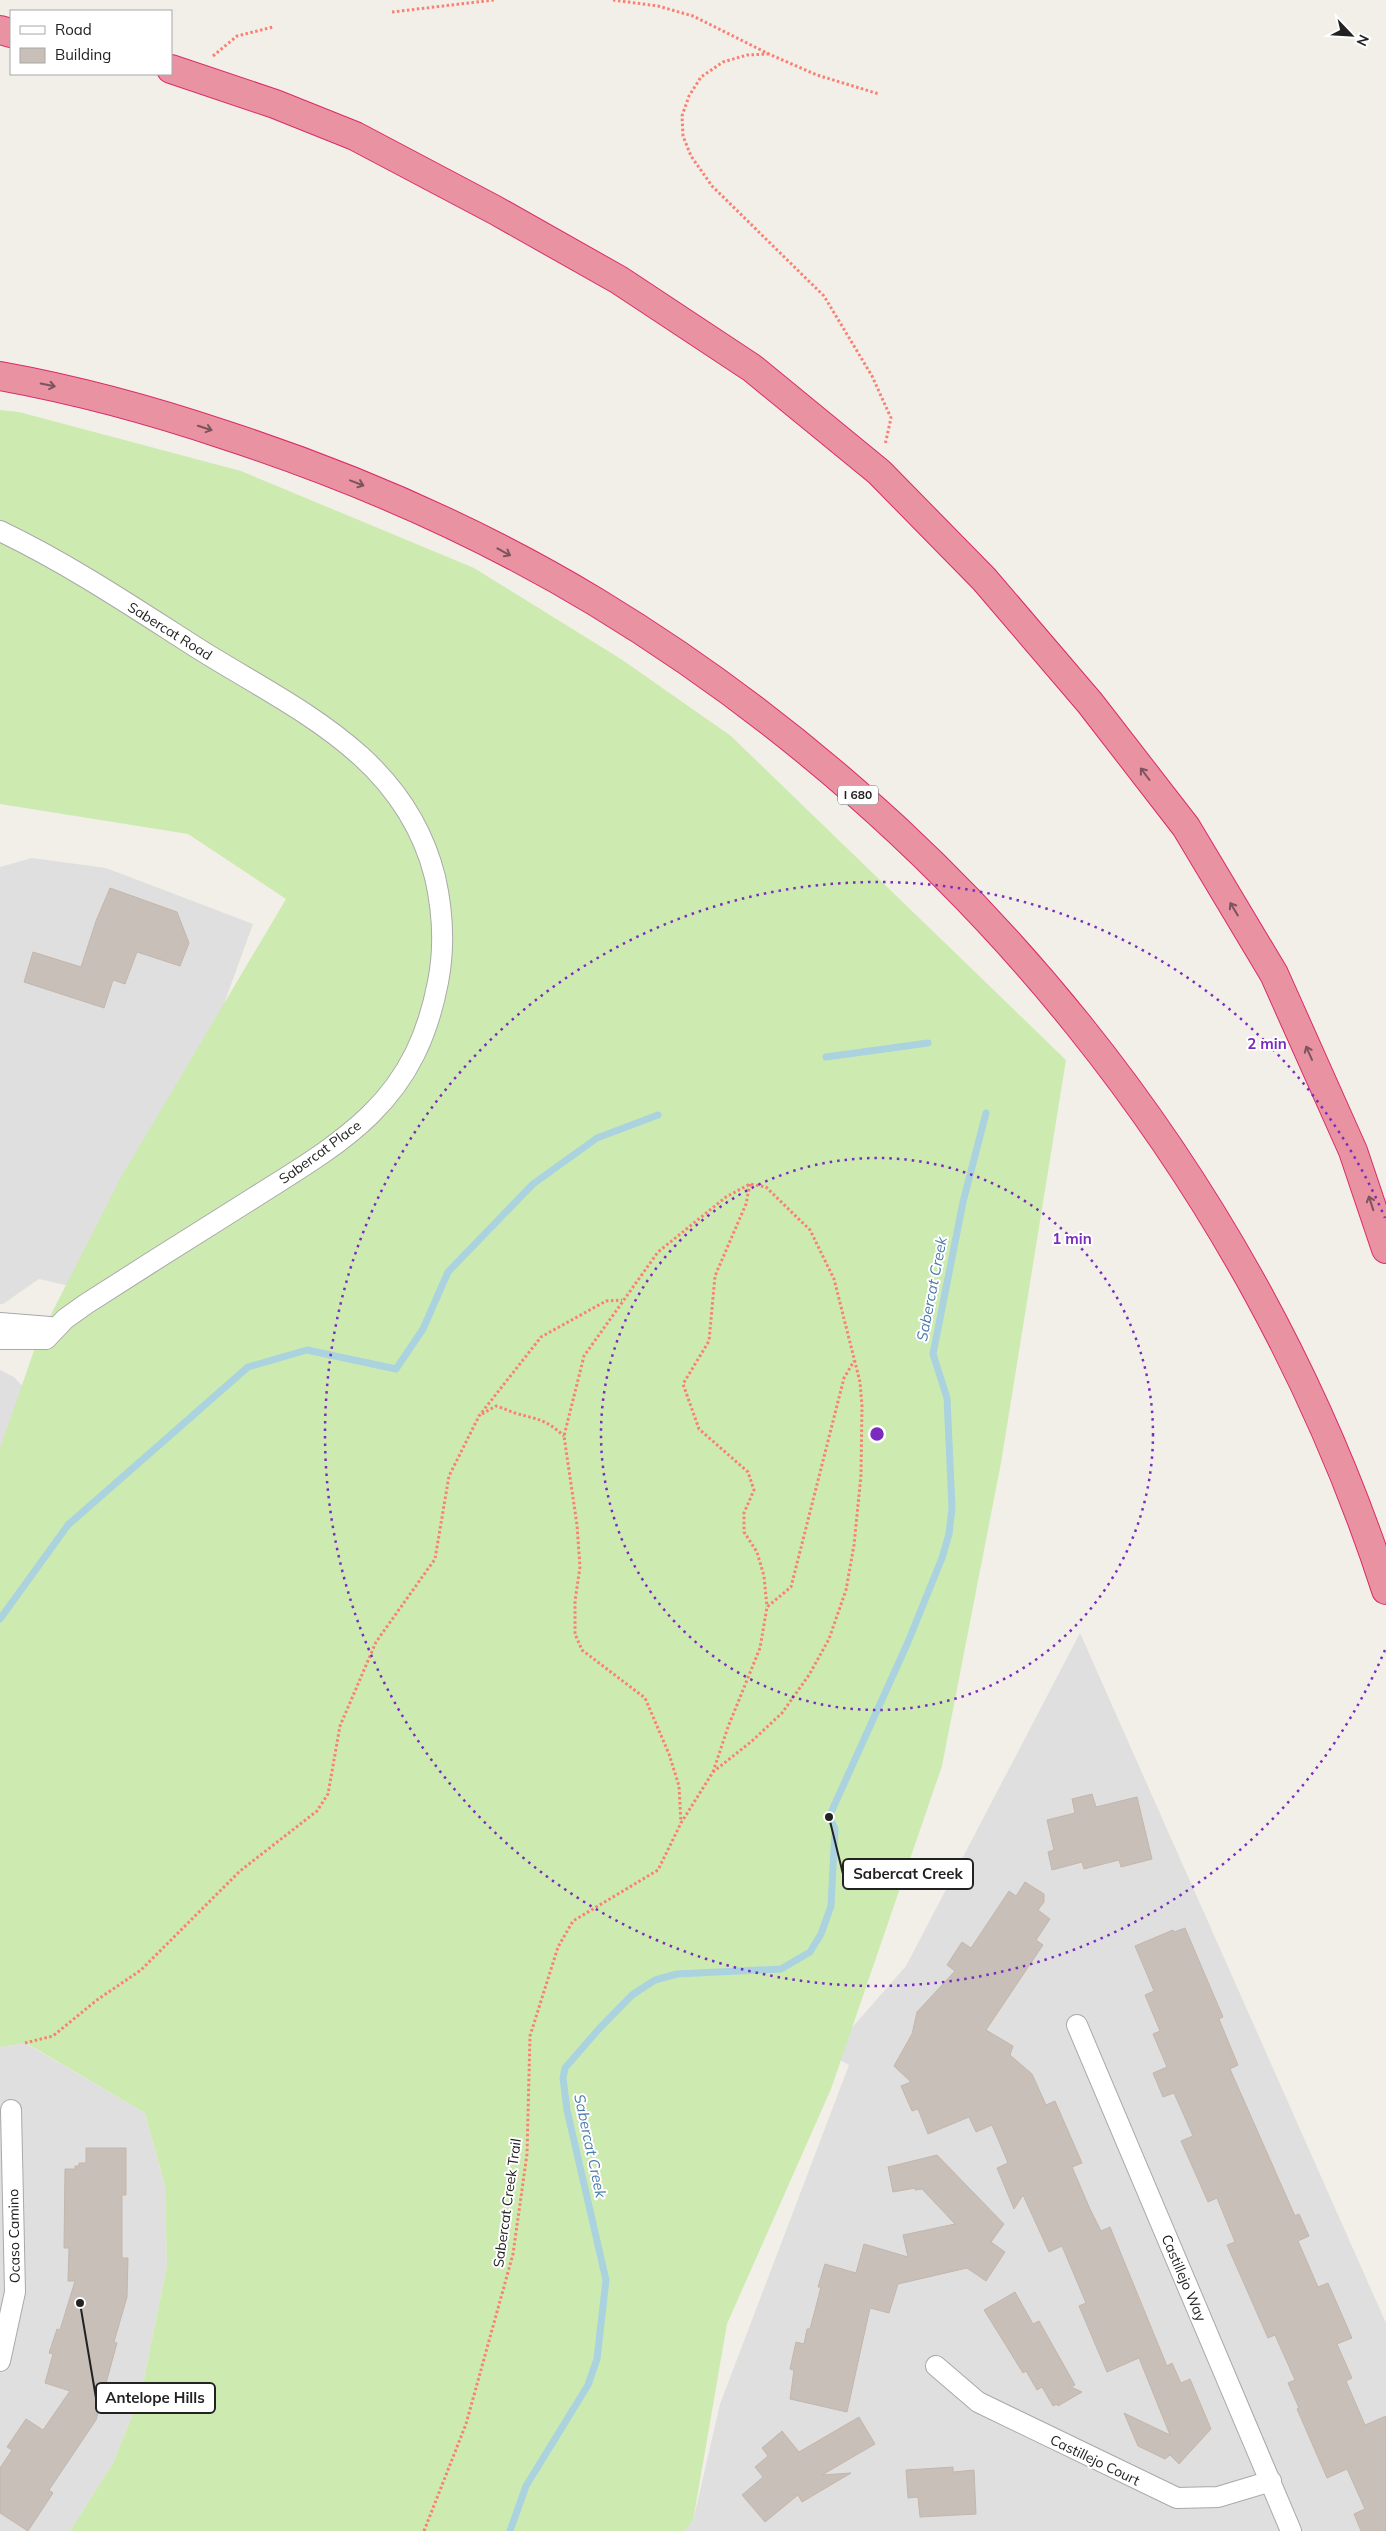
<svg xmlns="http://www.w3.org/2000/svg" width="1386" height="2531" font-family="Mulish,sans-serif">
<rect width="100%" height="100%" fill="#f2efe9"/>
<path fill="#e0dfdf" d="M32,858L106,868L253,924L204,1059L82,1289L39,1279L3,1304H0V867Z
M0,1370L14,1377L26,1390L0,1477Z
M1080,1633L1386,2323V2531H684L693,2521L720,2404L849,2065L829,2054L906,1966Z
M25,2043L145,2113L165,2186L167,2265L141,2394L113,2463L70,2531H0V2047Z"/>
<path fill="#cdebb0" d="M0,410L19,412L241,471L474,568L621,659L731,736L1066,1060L1001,1463L942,1766L831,2089L727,2324L693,2521L684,2531H70L113,2463L141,2394L167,2265L165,2186L145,2113L26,2043L0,2047V1448L37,1342L121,1177L286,899L188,834L0,804Z"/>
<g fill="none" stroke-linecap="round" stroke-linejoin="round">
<path stroke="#aad3df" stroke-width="7" d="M826,1057L928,1043
M0,1619L68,1525L248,1367L307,1350L396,1369L423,1329L448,1272L533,1184L597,1138L658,1115
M510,2531L526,2486L588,2385L597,2359L606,2280L567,2110L563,2078L565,2068L598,2030L632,1995L655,1980L677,1974L781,1969L810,1952L821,1934L831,1906L835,1829L829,1817L908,1642L942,1558L949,1534L952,1508L947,1398L933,1354L963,1202L986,1113"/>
</g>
<path fill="#c7bfb8" stroke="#c4b6ab" d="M110,888L177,912L189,943L180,966L137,952L125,984L113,980L104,1008L24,982L33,952L81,967L96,921Z
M1092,1794L1096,1807L1137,1797L1152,1859L1121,1867L1119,1860L1084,1869L1082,1862L1052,1870L1048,1852L1054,1850L1047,1820L1075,1813L1072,1799Z
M1025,1882L1044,1894V1902L1038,1910L1050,1919L1036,1940L1043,1945L986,2030L1013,2046L1010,2055L1032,2074L1046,2105L1055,2101L1082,2163L1072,2167L1090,2209L1101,2231L1110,2227L1167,2366L1172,2363L1181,2383L1190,2379L1211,2429L1179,2464L1170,2455L1165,2459L1138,2446L1124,2413L1170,2435L1139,2358L1107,2372L1079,2306L1086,2303L1062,2246L1049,2252L1023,2195L1014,2209L997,2168L1008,2163L992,2125L976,2132L969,2117L928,2134L918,2109L912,2111L901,2086L911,2082L894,2066L912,2034L917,2012L955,1971L947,1965L962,1942L971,1948L1009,1891L1016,1896Z
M1185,1928L1223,2017L1219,2019L1238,2065L1230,2069L1295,2216L1299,2214L1309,2236L1298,2241L1318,2287L1328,2283L1352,2338L1337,2344L1352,2378L1346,2381L1365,2425L1386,2416V2531H1361L1354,2514L1365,2509L1347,2469L1327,2478L1297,2409L1299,2408L1288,2383L1295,2380L1275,2335L1268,2338L1227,2245L1235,2242L1217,2198L1208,2202L1181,2141L1193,2136L1174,2093L1163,2097L1153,2073L1167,2067L1153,2034L1160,2031L1145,1995L1154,1991L1135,1946L1173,1930L1174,1932Z
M86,2148H126V2195H122V2258H128L127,2297L114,2342L117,2343L96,2420L49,2490L53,2493L28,2531L0,2513V2468L12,2450L7,2447L26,2419L43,2430L70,2391L45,2383L53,2354L49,2353L57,2329L60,2330L75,2281H68L69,2248H64L65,2169H75V2166H79V2163H86Z
M937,2155L1004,2224L991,2242L1005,2252L986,2281L967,2268L898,2284L889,2313L870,2308L847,2412L790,2399L794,2370L790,2369L796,2342L804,2344L807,2329H810L821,2287H818L825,2264L856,2273L864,2244L908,2257L903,2235L955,2224L922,2189L915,2190V2188L893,2192L888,2167Z
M1015,2292L1033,2324L1039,2321L1075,2385L1071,2387L1082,2392L1058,2406L1057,2404L1053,2406L1042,2387L1037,2390L1026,2371L1023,2373L984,2310Z
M859,2417L875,2444L822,2475L851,2473L802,2502L798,2495L765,2522L742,2495L763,2477L755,2467L768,2456L762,2448L782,2431L799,2452Z
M953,2467V2472L974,2470L976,2514L920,2517L918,2497L908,2498L906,2470Z"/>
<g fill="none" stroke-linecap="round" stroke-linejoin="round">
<defs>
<path id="street" d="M0,531C71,565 136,609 202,651C299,711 405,757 435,877C443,912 445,946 438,982C428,1034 409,1077 370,1115C336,1148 294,1172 255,1197C199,1232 142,1268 86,1304L65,1319L46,1339H0
M0,1323L50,1327
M1077,2025L1291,2531
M0,2361L15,2292L11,2110
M936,2366L978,2402L1177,2498L1218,2497L1271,2481"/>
<path id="highway" d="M0,30L11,33
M171,69L275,104L355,136L495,210L619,280L752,368L879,472L984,579L1090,703L1186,827L1274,974L1353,1151L1386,1249
M0,376C77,390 151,410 225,435C354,477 480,532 596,602C964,825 1253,1180 1386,1590"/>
</defs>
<use href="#street" stroke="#a9a9a9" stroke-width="22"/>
<use href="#highway" stroke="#dc2a67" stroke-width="30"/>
<path stroke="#fa8072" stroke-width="3" stroke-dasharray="2.5 2.5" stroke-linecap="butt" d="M613,0L658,6L693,16L769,54L817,75L879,94
M392,12L494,0
M769,54L747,55L723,62L701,77L689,96L682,116L683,136L691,156L712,186L824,296L872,376L891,418L885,445
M213,56L237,36L273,27
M750,1184L746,1204L715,1276L709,1341L683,1384L699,1429L748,1472L754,1490L744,1513V1532L757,1552L764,1576L767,1607
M482,1414L496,1406C503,1408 509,1411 515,1413C538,1420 544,1418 564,1436
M713,1772L728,1727L760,1648L767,1607L791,1587L844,1378L854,1361
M25,2043L53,2036L97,2000L141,1970L240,1871L317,1811L328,1794L340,1726L376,1642L435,1559L449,1476L479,1416L541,1337L606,1301L622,1300
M424,2531L466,2424L513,2254L527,2154L530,2036L558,1947L573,1921L658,1870L681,1823L713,1772L752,1741L782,1713L809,1675L829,1639L846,1590L854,1545L861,1475L862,1406L860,1382L834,1279L810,1230L766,1187L750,1184L726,1197L658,1252L584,1356L564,1436L577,1525L580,1567L575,1601V1634L582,1650L645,1698L669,1754L679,1786L681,1823"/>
<use href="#street" stroke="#fff" stroke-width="20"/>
<use href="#highway" stroke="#e892a2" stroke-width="28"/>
</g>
<defs><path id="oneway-shaft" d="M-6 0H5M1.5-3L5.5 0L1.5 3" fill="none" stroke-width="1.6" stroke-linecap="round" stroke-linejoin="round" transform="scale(1.25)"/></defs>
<g stroke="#7b545c">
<use href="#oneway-shaft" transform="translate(48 385) rotate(12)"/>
<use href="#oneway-shaft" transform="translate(205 428) rotate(18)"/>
<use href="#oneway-shaft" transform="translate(357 483) rotate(21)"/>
<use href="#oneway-shaft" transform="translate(504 552) rotate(29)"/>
<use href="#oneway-shaft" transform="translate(1145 774) rotate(-127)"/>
<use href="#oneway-shaft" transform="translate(1234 909) rotate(-121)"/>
<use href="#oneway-shaft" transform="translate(1309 1053) rotate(-114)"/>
<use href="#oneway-shaft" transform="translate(1371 1203) rotate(-108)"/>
</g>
<g fill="none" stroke="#7b2cbf" stroke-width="2.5" stroke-dasharray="2.5 5">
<circle cx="877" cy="1434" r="276"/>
<path d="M1385 1650A552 552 0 1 1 1385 1218"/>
</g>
<g text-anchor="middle" stroke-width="4" stroke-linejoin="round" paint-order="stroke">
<rect fill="#fff" stroke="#646464" stroke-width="1" x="838" y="785.5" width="40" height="19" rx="4"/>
<g font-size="12" font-weight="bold" fill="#222">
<text x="858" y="799">I 680</text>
</g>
<g font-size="14" fill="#222" stroke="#fff">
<text transform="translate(170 631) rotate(32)" y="5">Sabercat Road</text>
<text transform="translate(320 1152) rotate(-36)" y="5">Sabercat Place</text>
<text transform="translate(507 2203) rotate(-82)" y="5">Sabercat Creek Trail</text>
<text transform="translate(14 2236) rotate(-91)" y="5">Ocaso Camino</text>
<text transform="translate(1184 2278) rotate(67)" y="5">Castillejo Way</text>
<text transform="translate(1095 2460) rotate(26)" y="5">Castillejo Court</text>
</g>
<g font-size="15" font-style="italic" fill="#4a7aab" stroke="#fff">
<text transform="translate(932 1289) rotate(-79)" y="5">Sabercat Creek</text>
<text transform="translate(590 2146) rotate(78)" y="5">Sabercat Creek</text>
</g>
</g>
<circle cx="877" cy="1434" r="8" fill="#7b2cbf" stroke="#fff" stroke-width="2.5"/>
<g font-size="15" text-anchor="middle" font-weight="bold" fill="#7b2cbf" stroke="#fff" stroke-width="4" stroke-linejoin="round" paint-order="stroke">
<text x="1267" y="1049">2 min</text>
<text x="1072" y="1244">1 min</text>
</g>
<path fill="none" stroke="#222" stroke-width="2" d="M829 1817L843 1874M80 2303L96 2398"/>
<g fill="#222" stroke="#fff" stroke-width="2">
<circle cx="829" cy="1817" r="5"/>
<circle cx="80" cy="2303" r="5"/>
</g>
<g fill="#fff" stroke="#222" stroke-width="2">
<rect x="843" y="1859" width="130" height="30" rx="5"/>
<rect x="96" y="2383" width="119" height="30" rx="5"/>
</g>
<g font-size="15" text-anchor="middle" font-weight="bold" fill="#222">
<text x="908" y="1879">Sabercat Creek</text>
<text x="155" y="2403">Antelope Hills</text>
</g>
<rect x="10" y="10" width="162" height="65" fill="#ffffff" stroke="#a7a7a7"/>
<rect x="20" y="26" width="25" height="8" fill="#ffffff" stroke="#a7a7a7"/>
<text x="55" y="35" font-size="15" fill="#222222">Road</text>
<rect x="20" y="48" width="25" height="15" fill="#c7bfb8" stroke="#a7a7a7"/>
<text x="55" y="60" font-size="15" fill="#222222">Building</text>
<g transform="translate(1351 35) rotate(115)" stroke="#ffffff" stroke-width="4" paint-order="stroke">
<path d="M0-4L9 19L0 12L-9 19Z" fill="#222222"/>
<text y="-8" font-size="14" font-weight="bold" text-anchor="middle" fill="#222222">N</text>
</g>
</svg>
